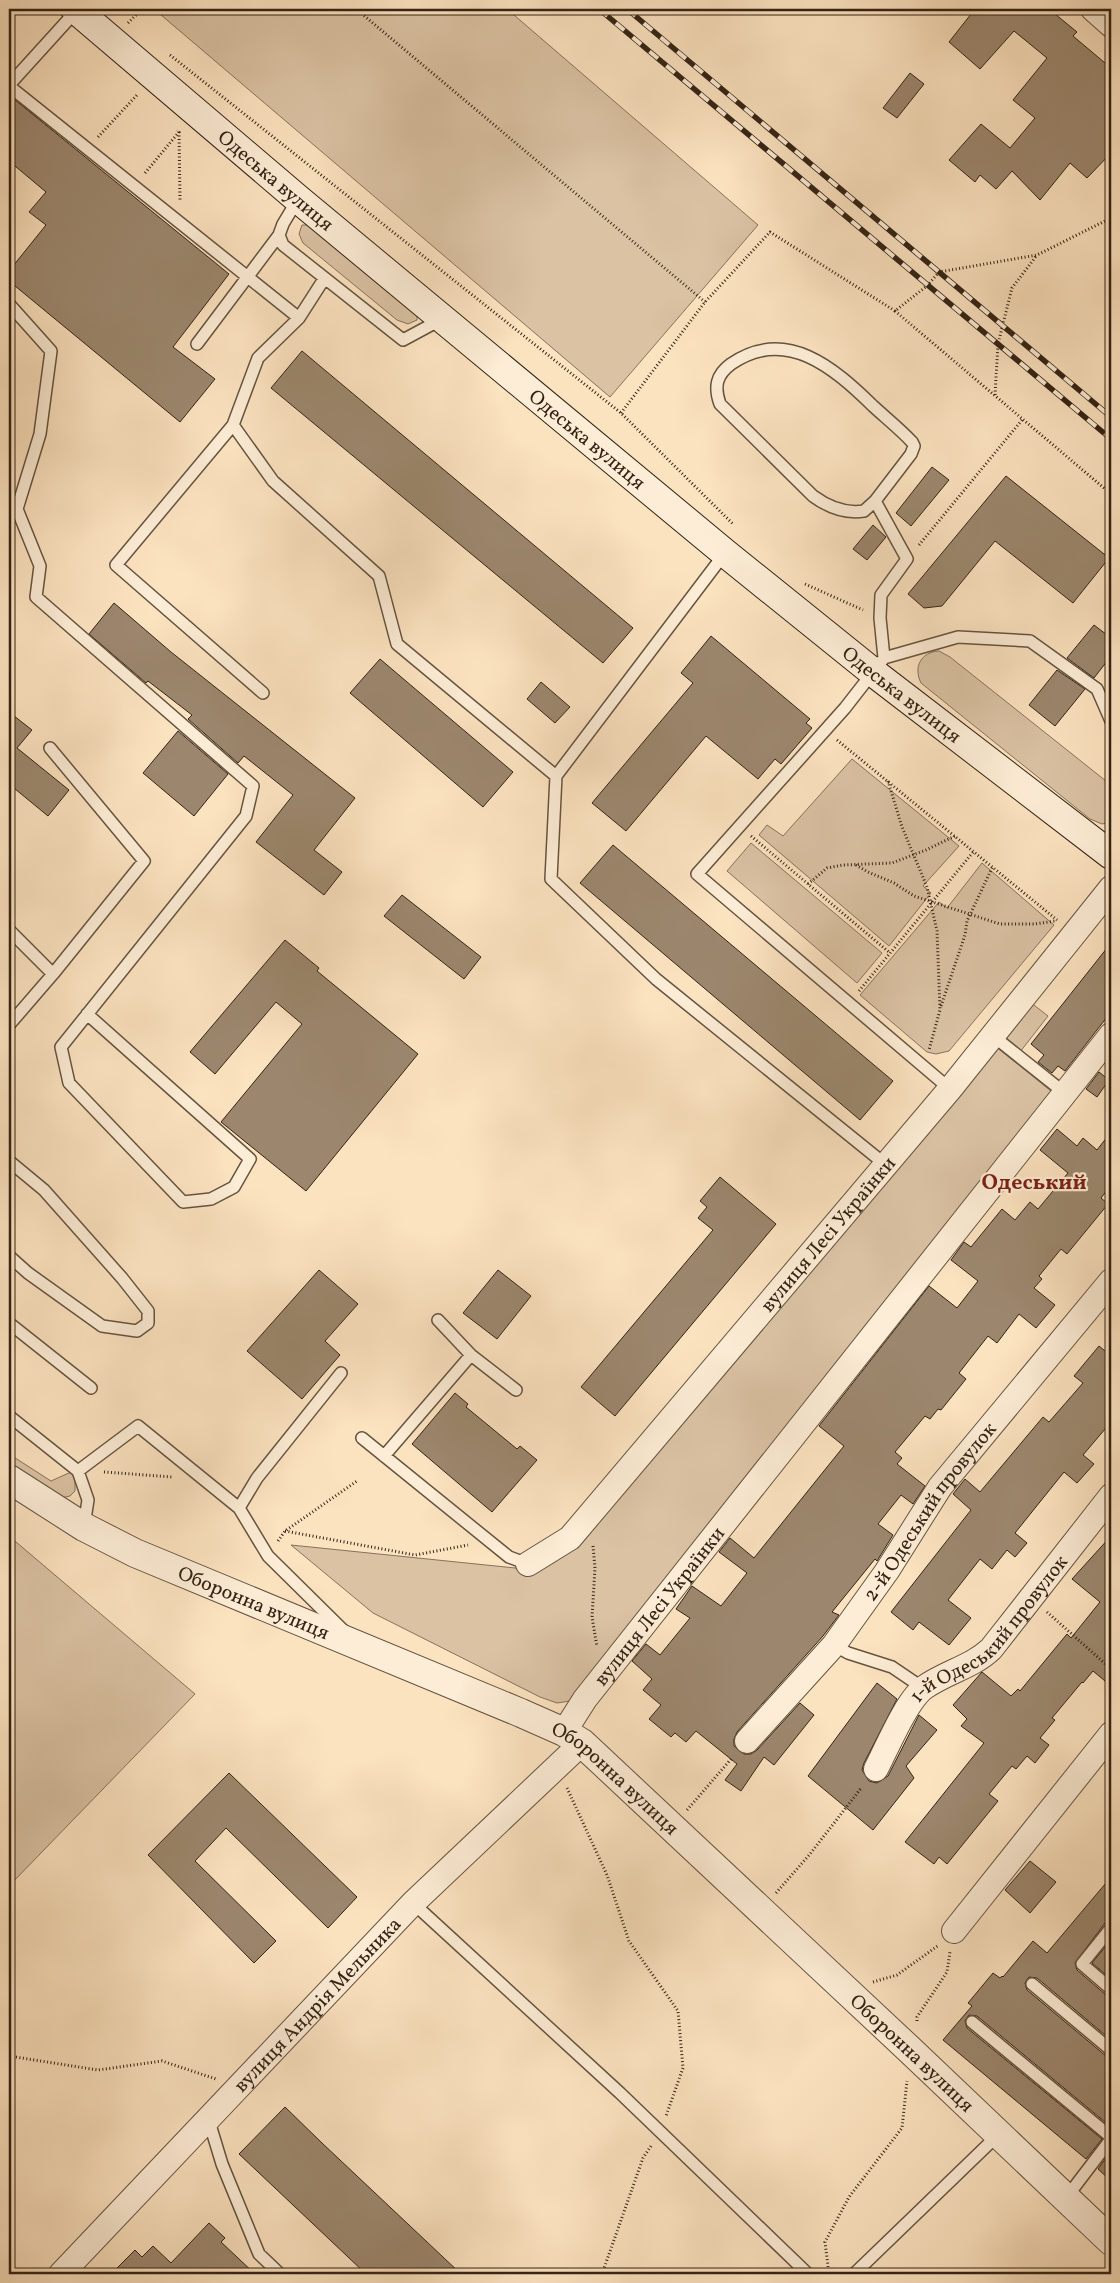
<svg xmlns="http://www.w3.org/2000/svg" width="1120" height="2283" font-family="Vollkorn,serif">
<rect width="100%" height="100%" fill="#fce3c0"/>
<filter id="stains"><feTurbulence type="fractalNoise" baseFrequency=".004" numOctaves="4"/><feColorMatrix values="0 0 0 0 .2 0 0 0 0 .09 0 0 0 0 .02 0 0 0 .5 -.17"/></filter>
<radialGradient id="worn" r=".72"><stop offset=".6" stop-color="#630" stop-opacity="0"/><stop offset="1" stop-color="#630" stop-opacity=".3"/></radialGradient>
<path fill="#dac2a3" stroke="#86725c" d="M154,9H507L758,225L610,397Z
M302,225H308L417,315V320L408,324L397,320L303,243L299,234Z
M939,651L950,657L1111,785V822L1102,824L1090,819L921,683C913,667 921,652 939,651Z
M852,759L959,846L923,886L931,893L889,946L759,835L767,825L783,836Z
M751,843L882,953L857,983L727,871Z
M982,863L1054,925L949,1051L936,1054L927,1052L860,995L939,902L947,908Z
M1030,1002L1048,1016L1020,1052L1002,1038Z
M995,1046L1056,1095L570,1701L557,1703L540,1697L373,1613L291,1545L525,1569L535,1568Z
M9,1454L51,1481L71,1472L75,1477V1491L70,1496L61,1498L9,1464Z
M9,1536L195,1694L9,1886Z"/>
<path fill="#9c876e" stroke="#332315" d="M975,9H1049L1077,32L1073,36L1111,68V153L1087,178L1070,163L1040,200L1012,171L996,189L980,175L975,182L949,160L981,124L1010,148L1035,118L1013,100L1047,58L1014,31L980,69L949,42Z
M910,73L924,84L897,118L883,108Z
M9,95L229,274L173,347L215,379L180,422L9,281V271L46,225L29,212L46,192L9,161Z
M302,351L633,628L603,663L271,388Z
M932,467L949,480L911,526L896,513Z
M1006,476L1109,558L1073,603L995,541L942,606L924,608L908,594Z
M873,525L886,537L867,560L853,549Z
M114,603L171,652L355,798L314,850L342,872L324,895L256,842L293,795L244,756L238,763L188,719L192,715L148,681L146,683L89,634Z
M1094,625L1111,638V656L1094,678L1067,658Z
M711,636L810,719L806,723L812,728L781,764L775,759L758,779L706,736L626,831L592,803L693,683L681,673Z
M380,659L513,772L483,807L350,693Z
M1057,670L1085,689L1055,726L1029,705Z
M541,682L570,707L555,723L527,699Z
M9,712L32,730L17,748L69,790L48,816L9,784Z
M178,731L228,774L194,816L143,773Z
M613,845L893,1081L860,1120L580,883Z
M402,895L481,957L464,979L384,916Z
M285,940L319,968L317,971L418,1054L306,1191L221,1122L302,1024L276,1002L215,1074L190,1052Z
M1111,943V1012L1065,1071L1058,1066L1052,1073L1038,1062L1044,1055L1031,1044Z
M1099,1072L1109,1080L1097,1097L1086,1089Z
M1057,1129L1077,1146L1083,1138L1097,1150L1111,1132V1185L1101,1198L1108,1204L1067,1254L1061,1249L1039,1276L1042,1279L1034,1288L1055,1305L1036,1328L1019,1314L997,1343L988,1336L959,1373L966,1379L941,1410L938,1409L930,1419L925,1416L895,1452L902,1458L897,1464L925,1486L913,1504L901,1495L878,1524L893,1535L877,1561L875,1559L832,1612L839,1615L823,1636L737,1732L734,1739V1746L744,1754H751L757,1750L800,1703L814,1715L774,1765L764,1757L741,1791L725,1780L737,1764L696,1731L686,1742L675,1733L671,1737L649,1719L661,1705L643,1690L652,1679L632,1661L646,1644L660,1655L690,1618L676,1609L692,1586L721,1606L747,1573L719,1552L730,1538L754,1558L844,1446L819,1426L929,1286L957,1308L978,1281L951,1260L964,1242L971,1247L1002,1209L1015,1220L1030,1202L1038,1209L1068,1173L1040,1150Z
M720,1177L776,1224L615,1416L581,1387L713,1230L698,1218L707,1207L700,1201Z
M319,1270L358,1304L325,1341L340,1355L302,1399L247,1351Z
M498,1270L531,1296L497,1339L463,1313Z
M1099,1346L1111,1356V1422L1083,1455L1094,1464L1077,1483L1064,1472L1015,1533L1027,1543L1015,1557L1007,1550L992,1569L980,1559L948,1600L971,1618L949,1645L919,1622L913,1630L891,1612L971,1510L953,1494L965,1479L980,1492L1043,1417L1049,1422L1083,1383L1074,1376Z
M455,1393L468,1404L466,1407L517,1449L520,1446L537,1460L492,1512L412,1444Z
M1111,1536V1686L1093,1671L1083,1683L1082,1682L1052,1718L1055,1720L1040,1738L1049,1745L1035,1763L1027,1756L1016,1769L1012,1766L989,1794L998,1801L985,1817L947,1864L939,1857L934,1864L905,1842L984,1743L961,1726L967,1719L953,1705L982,1672L1011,1696L1018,1689L1020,1691L1067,1634L1071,1638L1100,1602L1072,1579Z
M877,1683L897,1699L864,1763L862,1770L869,1781L877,1783L888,1776L919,1715L937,1730L906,1766L914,1778L873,1830L808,1776Z
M229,1773L357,1897L328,1928L226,1828L195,1861L276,1941L254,1963L148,1855Z
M1030,1861L1056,1882L1030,1913L1005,1890Z
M1111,1877V1921L1105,1923L1075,1963L1077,1970L1106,1995L1111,1996V2040L1037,1978L1029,1977L1025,1983L1027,1990L1106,2056L1111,2057V2127L977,2016L969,2015L965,2021L967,2028L1102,2139L1086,2159L943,2040L972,2006L968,2003L993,1973L1000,1978L1002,1976L1003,1977L1033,1941L1047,1953Z
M1111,1940V1979L1092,1963Z
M285,2107L322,2143L461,2274H366L239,2154Z
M1111,2151V2181L1098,2169Z
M209,2223L225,2238L221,2242L255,2274H111L135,2250L142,2257L153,2246L171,2263Z"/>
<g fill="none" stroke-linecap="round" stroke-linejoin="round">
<defs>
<path id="service" d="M9,85L77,10
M9,86L299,318
M298,199L283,224L279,235L283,245L403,340L442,319
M324,279L299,318L258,358L233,425L273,481L379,576L397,644L556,776L725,553
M9,304L51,351L40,434L17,509L40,566L36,597L253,786L246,816L61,1047L69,1083L183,1202L211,1199L234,1187L250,1159L87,1014
M197,344L279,235
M233,425L116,565L263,693
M875,501L864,511C845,514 828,507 813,496L720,404C714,387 716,375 731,364C786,326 834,368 873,406C886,418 900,429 912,442L914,446L911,454L875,501L907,559L881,595L880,618L884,658
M556,776L551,879L656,979L886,1165
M9,930L53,974
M9,1025L53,974L144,861L50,748
M992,1035L1066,1094
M950,1089L697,874L845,708L884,658L958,637L1030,641L1097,689L1111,721
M9,1161L44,1190L122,1278L148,1311V1323L137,1331L102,1326L28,1273L9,1256
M438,1320L471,1355L516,1390
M9,1323L91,1388
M9,1416L78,1471L88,1500L84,1526
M362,1438L509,1557L528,1564
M384,1456L471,1355
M78,1471L138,1426L239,1508L268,1556L343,1630
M239,1508L257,1478L341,1373
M834,1645L848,1653L892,1667L923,1688
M413,1903L620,2093L808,2274
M1111,1928L1082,1964L1111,1989
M1032,1984L1111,2050
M972,2022L1111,2137
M208,2118L222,2164L259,2254L280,2274
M1066,2198L1111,2139
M854,2274L999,2134"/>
<g id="minor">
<path d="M1093,9L1111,25"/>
<path id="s1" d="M528,1564L570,1538L950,1089L1111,888"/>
<path id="s2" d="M564,1732L585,1699L1111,1035"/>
<path id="s3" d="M747,1741L834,1645L887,1571L940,1487L1111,1281"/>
<path id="s4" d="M876,1769C887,1748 907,1699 925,1687C946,1672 972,1667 991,1649L1111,1496"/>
<path d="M954,1931L1111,1734"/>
<path id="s5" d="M61,2274L413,1903L582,1743"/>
</g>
<g id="tertiary">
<path id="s6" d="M9,1479L84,1527L135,1553L521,1713L564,1732L582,1743L910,2050L1111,2241"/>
</g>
<g id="secondary">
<path id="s7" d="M75,9L298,199L725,553L874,673L1111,855"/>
</g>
</defs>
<use href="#service" stroke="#655340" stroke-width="14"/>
<use href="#minor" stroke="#655340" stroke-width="26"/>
<use href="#tertiary" stroke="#655340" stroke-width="30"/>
<use href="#secondary" stroke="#332315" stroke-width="30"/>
<path stroke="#332315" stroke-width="3" stroke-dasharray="1 2.5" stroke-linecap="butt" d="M356,9L705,302
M128,23L142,9
M170,55L621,413L733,524
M179,132L180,201
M98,137L137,95
M145,173L179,132L177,130
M895,311L1111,494
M995,395L998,344L1012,288L1037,255
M621,413L705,302L770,232L895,311L928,285L939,272L1037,255L1111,218
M919,545L1022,420
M805,584L863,610
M837,740L1057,920
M888,781L902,827L927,887L937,931L940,1010L929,1050
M751,836L890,953
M856,865L868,872L894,883L914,896L1000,924H1035L1055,921
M808,884L827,868L843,865L892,863L926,850L955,836
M859,991L974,851
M941,1006L965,935L967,921L993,866
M104,1472L172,1477
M285,1531L415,1555L468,1545
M278,1541L285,1531L357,1481
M593,1546L595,1568L592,1617L597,1647
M1047,1612L1111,1669
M567,1788L607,1875L629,1941L678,2011L683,2068L666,2116
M687,1810L732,1758
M776,1893L810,1854L862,1787
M873,1982L897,1975L939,1945
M917,2021V2017L947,1972L950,1952
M9,2056L98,2070L162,2061L216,2079
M602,2274L643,2158L651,2146
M829,2274L825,2242L849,2197L902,2128L907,2081"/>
<use href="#service" stroke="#fdedd6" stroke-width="11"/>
<use href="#minor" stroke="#fdedd6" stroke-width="24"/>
<use href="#tertiary" stroke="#fdedd6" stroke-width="28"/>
<use href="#secondary" stroke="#fdedd6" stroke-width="28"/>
<defs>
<path id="rail" d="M599,9L1111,439
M627,9L1111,417"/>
</defs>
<use href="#rail" stroke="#332315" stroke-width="5.5"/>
<use href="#rail" stroke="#fdedd6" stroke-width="4" stroke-dasharray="11" stroke-linecap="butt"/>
</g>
<g text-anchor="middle" stroke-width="4.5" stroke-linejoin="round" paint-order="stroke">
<g font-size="20" fill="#332315" stroke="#fdedd6">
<text dy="7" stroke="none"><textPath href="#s7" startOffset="264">Одеська вулиця</textPath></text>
<text dy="7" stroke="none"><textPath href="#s7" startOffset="669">Одеська вулиця</textPath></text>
<text dy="7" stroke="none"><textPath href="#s7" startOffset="1074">Одеська вулиця</textPath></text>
<text dy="7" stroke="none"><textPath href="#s1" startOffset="448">вулиця Лесі Українки</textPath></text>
<text dy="7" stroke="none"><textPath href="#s3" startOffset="294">2-й Одеський провулок</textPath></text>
<text dy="7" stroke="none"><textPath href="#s6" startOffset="275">Оборонна вулиця</textPath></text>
<text dy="7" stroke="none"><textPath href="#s2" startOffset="158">вулиця Лесі Українки</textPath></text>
<text dy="7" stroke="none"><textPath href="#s4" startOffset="184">1-й Одеський провулок</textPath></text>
<text dy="7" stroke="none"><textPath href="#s6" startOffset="680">Оборонна вулиця</textPath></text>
<text dy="7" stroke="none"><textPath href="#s5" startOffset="372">вулиця Андрія Мельника</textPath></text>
<text dy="7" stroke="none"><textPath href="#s6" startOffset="1085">Оборонна вулиця</textPath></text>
</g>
<g font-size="22" font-weight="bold" fill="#7a1f14" stroke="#fdedd6">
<text x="1034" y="1189">Одеський</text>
</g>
</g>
<rect width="1120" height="2283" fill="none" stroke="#fce3c0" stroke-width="30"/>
<rect x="10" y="10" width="1100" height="2263" fill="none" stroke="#332315" stroke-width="2.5"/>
<rect x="15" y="15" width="1090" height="2253" fill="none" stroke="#332315"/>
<rect width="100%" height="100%" filter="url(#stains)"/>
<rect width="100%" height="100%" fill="url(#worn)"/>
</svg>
